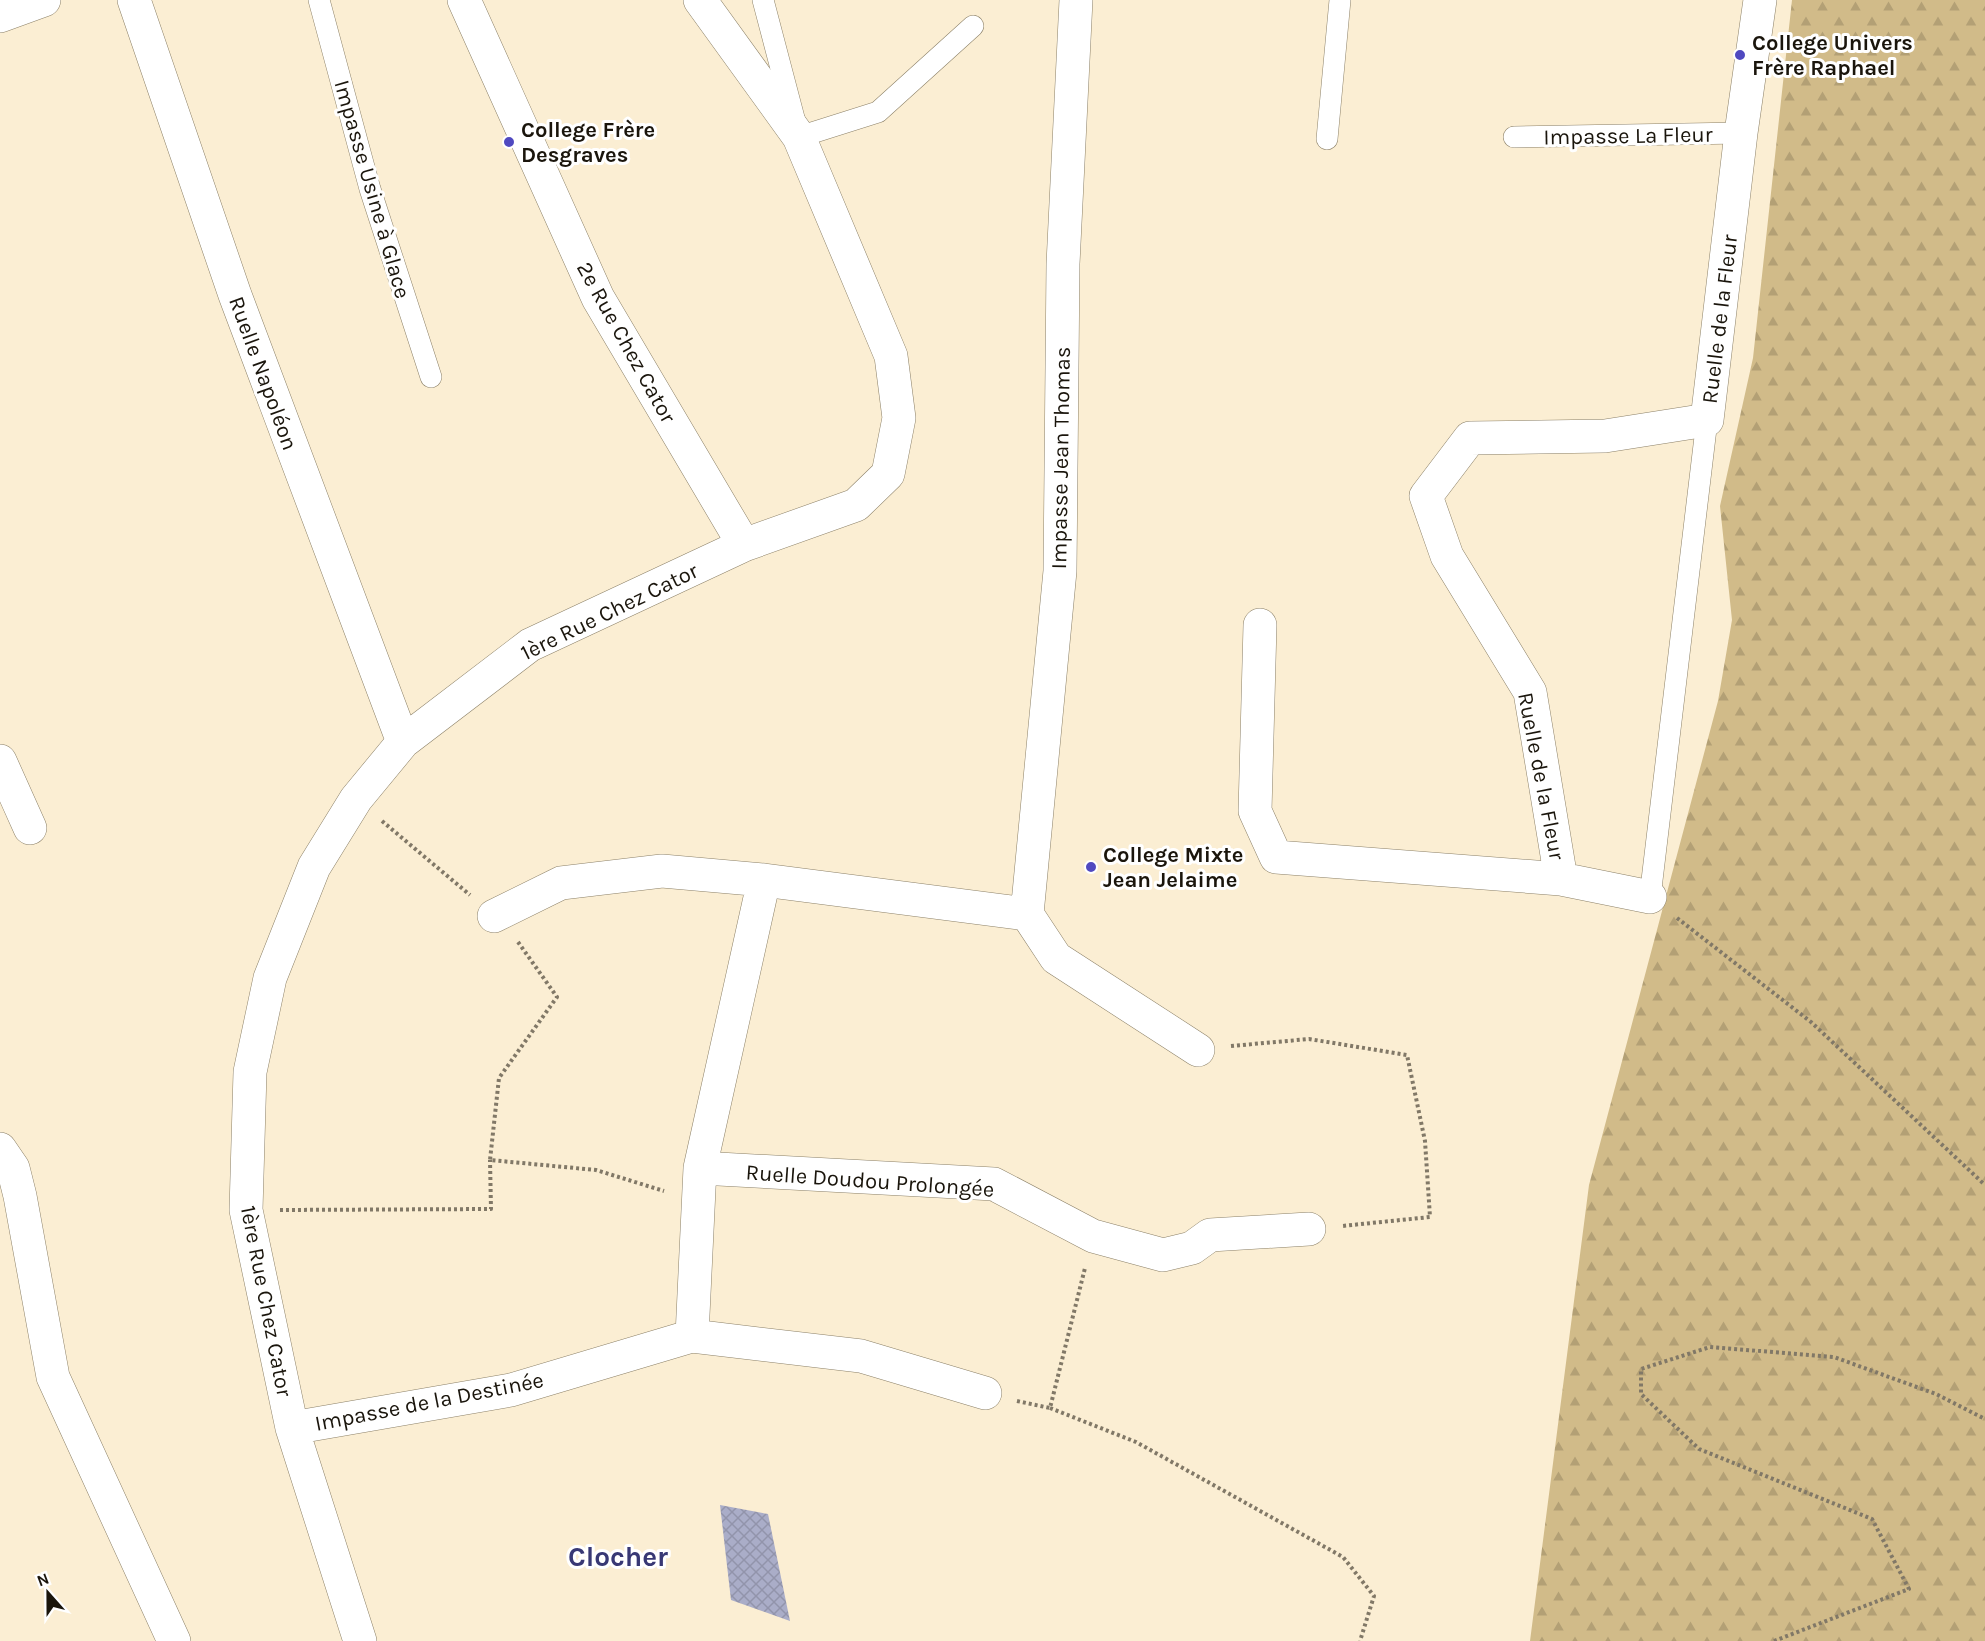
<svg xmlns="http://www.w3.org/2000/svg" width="1985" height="1641" font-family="Karla,sans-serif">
<defs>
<pattern id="forest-firs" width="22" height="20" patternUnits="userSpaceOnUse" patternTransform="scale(1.5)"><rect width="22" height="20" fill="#d1bb89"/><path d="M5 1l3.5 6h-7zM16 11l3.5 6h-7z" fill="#b3a075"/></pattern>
<pattern id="building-cross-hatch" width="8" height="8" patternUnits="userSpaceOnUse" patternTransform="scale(1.5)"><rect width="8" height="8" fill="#aaadc8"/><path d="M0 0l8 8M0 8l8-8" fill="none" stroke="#9294ab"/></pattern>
</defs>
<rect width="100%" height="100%" fill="#fbeed3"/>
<path fill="url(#forest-firs)" d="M1792,0H1985V1641H1530L1589,1185L1718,701L1732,620L1720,506L1753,358Z"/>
<path fill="url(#building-cross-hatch)" d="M720,1505L768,1514L790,1621L731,1600Z"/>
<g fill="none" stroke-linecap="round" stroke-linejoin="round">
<defs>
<path id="lane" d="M319,0L370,189L431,377
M763,0L799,137L878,112L973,26
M1514,137L1741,133
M1327,139L1340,0
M1650,897L1707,420"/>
<path id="street" d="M134,0L235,295L403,742
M464,0L598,298L744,545
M1260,625L1255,811L1276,857L1561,879L1650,897
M0,761L30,828
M1561,879L1530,692L1447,556L1426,496L1470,438L1605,436L1707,420L1741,133L1760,0
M1027,914L1060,571L1063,264L1076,0
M494,916L561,883L662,871L764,880L1027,914L1056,958L1198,1050
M0,1149L13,1168L20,1196L53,1377L174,1641
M700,1168L994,1184L1093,1236L1163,1255L1192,1248L1210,1235L1309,1229
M692,1336L700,1168L764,880
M292,1428L511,1390L692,1336L861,1356L985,1393
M360,1641L292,1428L246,1210L250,1072L270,978L314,867L356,799L403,742L530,645L744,545L856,505L888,474L899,418L891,356L799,137L700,0"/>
<path id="primary" d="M0,16L44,0"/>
</defs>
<use href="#lane" stroke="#8c8168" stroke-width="22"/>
<use href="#street" stroke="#8c8168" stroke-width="34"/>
<use href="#primary" stroke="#8c8168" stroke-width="34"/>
<path stroke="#817867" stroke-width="4" stroke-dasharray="3 3" stroke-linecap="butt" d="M382,821L470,895
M1677,918L1811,1022L1985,1185
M518,942L557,997L499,1078L490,1160L596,1170L664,1191
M1231,1046L1309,1039L1407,1055L1425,1141L1430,1217L1342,1226
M280,1210L491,1209L490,1160
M1017,1401L1050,1408L1085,1268
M1050,1408L1136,1442L1343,1557L1374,1596L1360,1641
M1774,1641L1909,1589L1872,1519L1699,1449L1641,1394V1369L1710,1347L1834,1357L1936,1394L1985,1419"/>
<use href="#lane" stroke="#fff" stroke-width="21"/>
<use href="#street" stroke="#fff" stroke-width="33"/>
<use href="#primary" stroke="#fff" stroke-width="33"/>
</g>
<g fill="#5049c0" stroke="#fff" stroke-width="2">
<circle cx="1740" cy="55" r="6"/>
<circle cx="509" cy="142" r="6"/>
<circle cx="1091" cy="867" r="6"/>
</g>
<g text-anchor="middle" stroke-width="6" stroke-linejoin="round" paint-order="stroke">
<g font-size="22" font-weight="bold" fill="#1a150c" stroke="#fff" text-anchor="start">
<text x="1752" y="50">College Univers<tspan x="1752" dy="25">Frère Raphael</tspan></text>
<text x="521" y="137">College Frère<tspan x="521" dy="25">Desgraves</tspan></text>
<text x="1103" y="862">College Mixte<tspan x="1103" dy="25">Jean Jelaime</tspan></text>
</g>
<g font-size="22" fill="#1a150c" stroke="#fff">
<text transform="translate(1628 135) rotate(-1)" y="8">Impasse La Fleur</text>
<text transform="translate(373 189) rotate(74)" y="8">Impasse Usine à Glace</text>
<text transform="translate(1719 319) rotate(-83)" y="8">Ruelle de la Fleur</text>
<text transform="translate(627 342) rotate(61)" y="8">2e Rue Chez Cator</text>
<text transform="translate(264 373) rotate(70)" y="8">Ruelle Napoléon</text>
<text transform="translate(1060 458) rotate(-89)" y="8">Impasse Jean Thomas</text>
<text transform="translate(609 611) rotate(-26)" y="8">1ère Rue Chez Cator</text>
<text transform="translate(1542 776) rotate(79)" y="8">Ruelle de la Fleur</text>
<text transform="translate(870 1180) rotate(4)" y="8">Ruelle Doudou Prolongée</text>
<text transform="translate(267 1301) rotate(79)" y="8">1ère Rue Chez Cator</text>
<text transform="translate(429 1401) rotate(-11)" y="8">Impasse de la Destinée</text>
</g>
<g font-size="28" font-weight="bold" fill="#383874" stroke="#fff">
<text x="618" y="1566">Clocher</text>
</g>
</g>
<g transform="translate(48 1593) rotate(339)" stroke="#ffffff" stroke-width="4.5" paint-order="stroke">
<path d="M0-4.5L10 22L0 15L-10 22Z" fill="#1a150c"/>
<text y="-9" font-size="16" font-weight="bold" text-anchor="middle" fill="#1a150c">N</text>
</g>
</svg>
